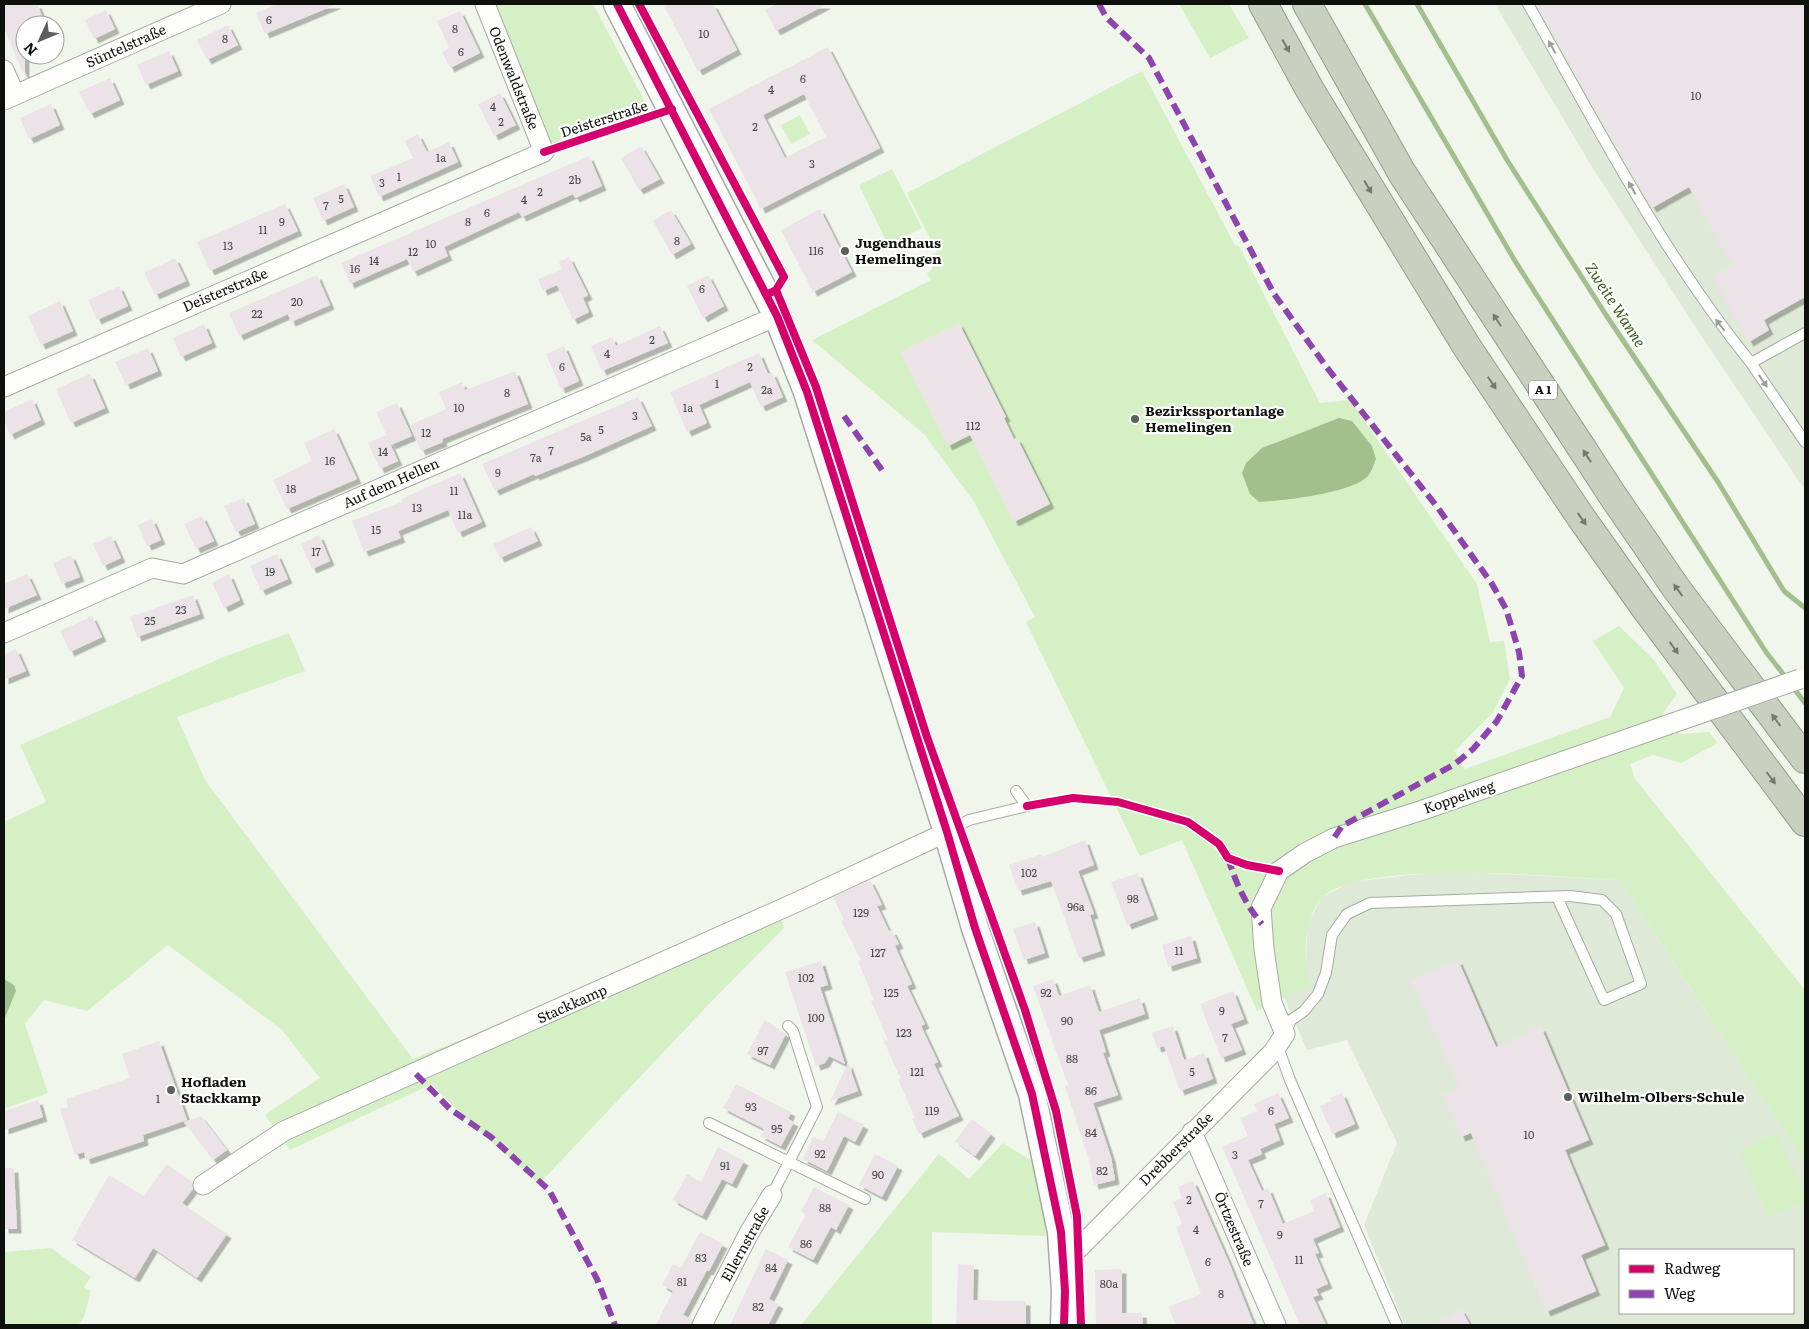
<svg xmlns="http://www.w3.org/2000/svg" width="1809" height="1329" font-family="Literata,serif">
<defs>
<filter id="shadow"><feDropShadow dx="4.5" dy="4.5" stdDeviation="0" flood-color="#0004"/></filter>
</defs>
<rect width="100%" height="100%" fill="#f0f6ec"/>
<path fill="#dfe9d8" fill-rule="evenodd" d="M1495,4H1805V490L1700,334L1589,162Z
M1446,871L1620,880L1805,1163V1325H1405L1364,1225L1397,1143L1347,1040L1307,1050L1284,997L1309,985L1305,972L1308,924L1321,898L1350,882ZM1620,1250H1793V1313H1620Z"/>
<path fill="#d6f0c5" d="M478,4H593L650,111L543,156Z
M1179,4H1229L1249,38L1210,58Z
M1142,71L1235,245L1239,246L1320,403L1350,400L1477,584L1490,642L1504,641L1510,679L1493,712L1455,751L1465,769L1610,717L1624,688L1593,641L1619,626L1655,661L1677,694L1662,715L1679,734L1709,732L1718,743L1681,763L1653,755L1630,764L1635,779L1805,990V1163L1620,880C1561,877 1361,858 1322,898C1304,916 1302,964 1310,985L1257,1011L1182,840L1140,856L1026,622L1035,617L974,502L925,435L812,340L931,280L927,273L933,269L928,256L937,252L907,193Z
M800,115L810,134L791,144L781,125Z
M892,169L922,228L888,245L859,185Z
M289,633L305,671L177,717L205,780L413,1059L780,914L784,928L708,1005L539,1184C504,1151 464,1120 432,1084L290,1150L265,1115L320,1078L281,1029L168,945L87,1011L44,1000L25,1024L48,1093L4,1109V822L46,802L20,745L226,656Z
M1778,1133L1805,1196V1201L1768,1217L1739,1150Z
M1003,1143L1037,1164L1042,1186L1046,1236L932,1232V1325H801L939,1154L969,1179Z
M51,1248L91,1277L84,1287L91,1291L84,1317L78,1325H4V1252Z"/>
<path fill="#a2bf8e" d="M1339,418L1352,421L1372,446L1376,459C1374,464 1371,473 1367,477C1351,493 1282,501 1259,502L1250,494L1242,473L1246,463L1262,448Z
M4,979L14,985L16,991L4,1020Z"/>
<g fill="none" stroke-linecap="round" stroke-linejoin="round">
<path stroke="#a2bf8e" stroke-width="5" d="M1365,4L1515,261L1766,652L1787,679
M1417,4L1507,160L1606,315L1718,482L1784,591L1805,608
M1792,686L1805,703"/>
</g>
<path fill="#ece3e9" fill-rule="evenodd" filter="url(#shadow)" d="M4,4H37L46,25H25V78L4,28Z
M277,4H337L265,34L256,13Z
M663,4H713L737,50L698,71Z
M777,4H827L776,31L765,10Z
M1536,4H1805V297L1764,320L1769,330L1749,342L1712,276L1732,265L1689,187L1652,208Z
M106,10L115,29L94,39L85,20Z
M460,11L480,53L450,68L442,52L449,48L437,21Z
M228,25L238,45L207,60L197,40Z
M828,47L880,148L761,209L709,109ZM804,94L826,137L785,158L763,115Z
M169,51L178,71L146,85L137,65Z
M110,78L120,100L90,114L79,92Z
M500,93L516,125L494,136L478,104Z
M51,104L60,125L29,139L20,118Z
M418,134L427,152L449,142L458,162L379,197L370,176L413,158L405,141Z
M641,146L660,179L639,190L621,158Z
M589,156L602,186L575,198L573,194L522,217L519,212L444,247L448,256L413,272L407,259L350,284L341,263Z
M344,184L354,207L323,221L313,198Z
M285,204L298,231L210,271L197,242Z
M820,209L852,272L813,292L781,230Z
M671,210L691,244L672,255L653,221Z
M569,257L588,295L583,298L589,312L573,320L557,285L543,291L538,279L562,269L559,262Z
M175,258L186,281L155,295L144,273Z
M317,275L330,305L291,322L288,314L239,336L229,313Z
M708,275L724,306L703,318L687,286Z
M119,286L128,306L97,320L88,300Z
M60,301L73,331L41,345L28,316Z
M959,323L1006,417L1004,418L1014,439L1017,438L1050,504L1014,522L970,435L948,446L900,352Z
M204,324L212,343L181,357L173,338Z
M660,326L668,343L602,371L591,346L612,337L616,346Z
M564,346L579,381L561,389L546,354Z
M148,348L158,371L126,385L115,362Z
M759,353L768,374L772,372L783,397L761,407L750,382L699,405L707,423L687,432L670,392Z
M515,371L528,404L442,439L443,442L421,451L410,425L446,409L439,392L462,382L465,390Z
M90,374L105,408L71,423L56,389Z
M638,397L652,426L585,456L535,476L534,474L495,491L482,464Z
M32,399L41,420L10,435L4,421V412Z
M397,403L412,436L391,445L376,412Z
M334,429L357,479L287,509L273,480L312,461L304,443Z
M386,435L398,461L380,469L368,443Z
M460,473L482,522L458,533L448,510L398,531L401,538L364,552L352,521L402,502L401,499Z
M244,498L255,524L236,532L224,506Z
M202,516L214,541L196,549L184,524Z
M152,519L161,540L147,546L138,525Z
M531,527L538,541L500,558L493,544Z
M319,535L330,561L312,569L301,544Z
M111,536L121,558L103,566L93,544Z
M277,554L288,579L261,591L250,566Z
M71,555L80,577L62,584L53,563Z
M27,574L37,595L4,609V584Z
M229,574L240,600L224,608L212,583Z
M193,595L200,614L137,637L130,617Z
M92,616L102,637L70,652L60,631Z
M16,649L26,671L4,680V655Z
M1085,840L1094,865L1078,871L1094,914L1090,915L1101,951L1079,958L1051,881L1018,891L1009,865L1041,854L1042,857Z
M1138,873L1154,915L1127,925L1111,882Z
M870,880L882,905L877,906L889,931L892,930L899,944L895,946L912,984L907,986L925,1024L921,1026L938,1062L934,1064L959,1116L919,1134L912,1119L915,1118L898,1079L900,1078L884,1041L888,1040L871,1001L874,1000L858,961L861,960L841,921L844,920L833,897Z
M1035,922L1045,953L1024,960L1013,929Z
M1191,936L1197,958L1168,967L1162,945Z
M1458,960L1496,1047L1541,1027L1589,1140L1565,1150L1605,1245L1581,1255L1596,1291L1546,1312L1471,1133L1461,1137L1443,1095L1460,1088L1411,981Z
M821,961L828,985L820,987L845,1064L829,1056L825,1063L816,1066L785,972Z
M1053,979L1059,996L1090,985L1099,1012L1140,998L1145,1014L1099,1030L1106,1052L1103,1053L1118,1095L1093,1103L1111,1157L1115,1180L1094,1185L1089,1160L1065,1086L1068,1085L1033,986Z
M1233,991L1244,1019L1231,1024L1242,1050L1221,1058L1200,1004Z
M765,1020L786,1034L770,1065L747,1054Z
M1173,1026L1184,1060L1204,1053L1213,1079L1180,1091L1164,1046L1157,1048L1152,1033Z
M159,1041L187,1120L143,1135L144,1141L86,1160L84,1152L75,1155L60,1109L68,1107L66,1099L130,1078L122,1054Z
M848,1063L858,1091L830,1101Z
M736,1084L791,1112L788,1119L794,1122L781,1146L761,1136L764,1129L723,1108Z
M1278,1093L1289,1118L1274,1124L1280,1140L1260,1149L1262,1154L1248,1160L1262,1191L1268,1188L1283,1224L1314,1211L1310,1200L1326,1193L1340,1227L1313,1239L1319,1253L1315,1254L1328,1284L1316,1289L1319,1295L1313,1297L1326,1325H1300L1222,1147L1248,1136L1240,1118L1257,1111L1254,1104Z
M1342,1093L1355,1124L1332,1134L1320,1106L1332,1101L1330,1098Z
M38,1100L43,1117L4,1130V1111Z
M838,1112L864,1125L855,1142L844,1136L827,1171L803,1159L813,1137L823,1141Z
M201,1116L227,1150L213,1160L184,1122Z
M972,1119L991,1134L975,1156L955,1141Z
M718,1147L744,1161L732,1184L722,1179L702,1216L673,1200L687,1174L701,1182Z
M875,1154L898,1166L882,1197L859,1185Z
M167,1164L192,1182L193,1189L182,1203L227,1234L197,1278L153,1248L135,1278L72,1240L109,1175L144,1196Z
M4,1168H14L17,1229H4Z
M1193,1181L1230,1265L1254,1325H1176L1168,1307L1201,1294L1176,1227L1182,1224L1173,1202L1182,1198L1178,1187Z
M814,1187L849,1205L836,1230L831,1227L813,1260L788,1247L806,1214L801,1211Z
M700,1232L723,1244L709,1271L707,1270L683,1315L692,1319L691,1325H656L673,1291L662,1285L673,1264L681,1268Z
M766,1249L788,1260L769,1299L779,1304L768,1325H730Z
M958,1264L974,1265L973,1300L1026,1301V1325H956Z
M1122,1269V1313H1142L1143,1325H1096L1095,1270Z
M1461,1309L1470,1325H1432Z"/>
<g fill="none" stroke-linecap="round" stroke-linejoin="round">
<defs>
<path id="service" d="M1528,4C1597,126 1662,253 1751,363
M1805,333L1751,363L1805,442
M948,831L969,820L1027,806L1016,791
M1285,1034L1291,1020L1304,1011L1318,994L1326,973L1332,935L1347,914L1370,903L1570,896L1602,900L1616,914L1641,984L1604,1000L1557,897
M1278,1047L1290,1080L1397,1325
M709,1123L865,1199
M772,1195L817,1107L793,1031L788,1026"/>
<path id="minor" d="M4,70L15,95
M4,100L221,4
M4,387L544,152L485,4
M4,633L152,568L183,574L777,316
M1192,1132L1276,1325
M203,1185L284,1131L797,902L947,832
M1063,1261L1079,1248L1273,1052L1285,1034L1272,1003L1264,949L1261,908L1279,871L1305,853L1334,838L1420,811L1673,723
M702,1325L749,1233L772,1195"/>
<path id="secondary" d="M617,4L777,316L807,392L947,832L975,928L1032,1094L1061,1232L1065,1291L1064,1325"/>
<path id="motorway" d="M1263,4L1310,90L1467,347L1580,516L1646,609L1805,822
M1307,4L1402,173L1613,496L1676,588L1805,759"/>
</defs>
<use href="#service" stroke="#a6aaa3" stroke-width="12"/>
<use href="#minor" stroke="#a6aaa3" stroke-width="21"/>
<use href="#secondary" stroke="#a6aaa3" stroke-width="29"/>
<use href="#motorway" stroke="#929e88" stroke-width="30"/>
<use href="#service" stroke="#fdfefc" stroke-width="10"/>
<use href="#minor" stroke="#fdfefc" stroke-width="19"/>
<use href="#secondary" stroke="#fdfefc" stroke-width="26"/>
<use href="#motorway" stroke="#c8d1c0" stroke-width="28"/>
<defs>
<path id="minor-bridge" d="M1673,723L1800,679"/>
</defs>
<use href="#minor-bridge" stroke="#a6aaa3" stroke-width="21" stroke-linecap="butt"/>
<use href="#minor-bridge" stroke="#fdfefc" stroke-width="19"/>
<path stroke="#8e44ad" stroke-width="6" stroke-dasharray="12 6" stroke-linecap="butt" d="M1099,4L1106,17L1149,58L1274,294L1325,365L1438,508L1492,584L1506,609L1519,652L1522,676L1497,721L1473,749L1455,764L1342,826L1334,838
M844,416L884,473
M1228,858C1236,883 1245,904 1262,924
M416,1074L450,1109L491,1137L549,1190L597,1279L615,1325"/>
<defs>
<path id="cycleway" d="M617,4L777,316L807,392L947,832L975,928L1032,1094L1061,1232L1065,1291L1064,1325
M639,4L784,277L776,290L768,294
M544,152L672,109
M776,290L816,387L927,737L1025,1010L1056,1111L1077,1216L1081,1325
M1027,806L1073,798L1118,802L1188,822L1219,844L1228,858L1247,865L1279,871"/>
</defs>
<use href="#cycleway" stroke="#fff" stroke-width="11"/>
<use href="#cycleway" stroke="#d6006c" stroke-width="8"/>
</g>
<defs><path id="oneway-solid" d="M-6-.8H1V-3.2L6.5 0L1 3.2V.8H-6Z" transform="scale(1.25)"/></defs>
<g fill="#747a6f">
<use href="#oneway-solid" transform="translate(1286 46) rotate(61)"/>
<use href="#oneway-solid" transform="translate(1368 187) rotate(59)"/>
<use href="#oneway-solid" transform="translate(1497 320) rotate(-123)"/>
<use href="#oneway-solid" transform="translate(1492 383) rotate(56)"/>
<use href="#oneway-solid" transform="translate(1587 456) rotate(-123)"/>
<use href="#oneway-solid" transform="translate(1582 519) rotate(55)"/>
<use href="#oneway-solid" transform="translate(1678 590) rotate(-126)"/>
<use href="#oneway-solid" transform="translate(1674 648) rotate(54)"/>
<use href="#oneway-solid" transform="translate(1776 720) rotate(-127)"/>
<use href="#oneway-solid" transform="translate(1771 778) rotate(53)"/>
</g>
<g fill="#9d9f9c">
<use href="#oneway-solid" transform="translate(1552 47) rotate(-119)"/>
<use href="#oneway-solid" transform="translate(1632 188) rotate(-119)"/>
<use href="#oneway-solid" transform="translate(1720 325) rotate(-127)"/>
<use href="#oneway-solid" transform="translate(1763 381) rotate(55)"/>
</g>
<g fill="#5c605a" stroke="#fff" stroke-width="2">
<circle cx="845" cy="251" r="5"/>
<circle cx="1135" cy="419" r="5"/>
<circle cx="171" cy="1090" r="5"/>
<circle cx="1568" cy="1097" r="5"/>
</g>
<g text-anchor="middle" stroke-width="4.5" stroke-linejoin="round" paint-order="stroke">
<g font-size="11" fill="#454542">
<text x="269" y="24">6</text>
<text x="455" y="33">8</text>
<text x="704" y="38">10</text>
<text x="225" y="43">8</text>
<text x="461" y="56">6</text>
<text x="803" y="83">6</text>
<text x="771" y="94">4</text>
<text x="1696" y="100">10</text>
<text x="493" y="111">4</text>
<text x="501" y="126">2</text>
<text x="755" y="131">2</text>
<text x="441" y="162">1a</text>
<text x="812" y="168">3</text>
<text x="399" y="181">1</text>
<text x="575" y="184">2b</text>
<text x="382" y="187">3</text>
<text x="540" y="196">2</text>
<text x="341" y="203">5</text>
<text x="524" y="204">4</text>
<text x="326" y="210">7</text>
<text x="487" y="217">6</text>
<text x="282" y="226">9</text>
<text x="468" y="226">8</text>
<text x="263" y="234">11</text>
<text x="677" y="245">8</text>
<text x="431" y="248">10</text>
<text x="228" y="250">13</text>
<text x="816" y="255">116</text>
<text x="413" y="256">12</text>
<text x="374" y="265">14</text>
<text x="355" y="273">16</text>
<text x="702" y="293">6</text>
<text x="297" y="306">20</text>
<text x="257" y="318">22</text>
<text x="652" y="344">2</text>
<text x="607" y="358">4</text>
<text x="562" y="371">6</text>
<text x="750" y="371">2</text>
<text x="717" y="388">1</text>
<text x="767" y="394">2a</text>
<text x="507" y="397">8</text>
<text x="459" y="412">10</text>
<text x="688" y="412">1a</text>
<text x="635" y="420">3</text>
<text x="973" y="430">112</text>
<text x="601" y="434">5</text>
<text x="426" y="437">12</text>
<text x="586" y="441">5a</text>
<text x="551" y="455">7</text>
<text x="383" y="456">14</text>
<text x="536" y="462">7a</text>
<text x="330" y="465">16</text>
<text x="498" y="477">9</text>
<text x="291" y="493">18</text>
<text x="454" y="495">11</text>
<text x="417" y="512">13</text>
<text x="465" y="519">11a</text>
<text x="376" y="534">15</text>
<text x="316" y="556">17</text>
<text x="270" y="576">19</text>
<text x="181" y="614">23</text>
<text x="150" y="625">25</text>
<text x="1029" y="877">102</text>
<text x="1133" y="903">98</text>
<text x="1076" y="911">96a</text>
<text x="861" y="917">129</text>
<text x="1179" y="955">11</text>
<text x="878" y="957">127</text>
<text x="806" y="982">102</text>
<text x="891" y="997">125</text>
<text x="1046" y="997">92</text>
<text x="1222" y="1015">9</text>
<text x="816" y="1022">100</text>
<text x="1067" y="1025">90</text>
<text x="904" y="1037">123</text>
<text x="1225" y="1042">7</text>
<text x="763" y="1055">97</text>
<text x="1072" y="1063">88</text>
<text x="917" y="1076">121</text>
<text x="1192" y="1076">5</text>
<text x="1091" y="1095">86</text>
<text x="158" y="1103">1</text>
<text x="751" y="1111">93</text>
<text x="932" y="1115">119</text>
<text x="1271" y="1115">6</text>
<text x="777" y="1133">95</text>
<text x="1091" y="1137">84</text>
<text x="1529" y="1139">10</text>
<text x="820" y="1158">92</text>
<text x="1235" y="1159">3</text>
<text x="725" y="1170">91</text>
<text x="1102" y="1175">82</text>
<text x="878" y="1179">90</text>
<text x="1189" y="1204">2</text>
<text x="1261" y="1208">7</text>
<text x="825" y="1212">88</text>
<text x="1196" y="1234">4</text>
<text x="1280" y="1239">9</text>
<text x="806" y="1248">86</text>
<text x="701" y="1262">83</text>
<text x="1299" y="1264">11</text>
<text x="1208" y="1266">6</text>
<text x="771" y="1272">84</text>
<text x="682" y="1286">81</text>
<text x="1109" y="1288">80a</text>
<text x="1221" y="1298">8</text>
<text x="758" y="1311">82</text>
</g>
<rect fill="#fff" stroke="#565854" stroke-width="1" x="1529" y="380.5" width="28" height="19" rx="4"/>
<g font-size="12" font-weight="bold" fill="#0d100b">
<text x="1543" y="394">A 1</text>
</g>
<g font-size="14" fill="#0d100b" stroke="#fff">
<text transform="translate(126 46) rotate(-24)" y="5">Süntelstraße</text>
<text transform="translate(514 78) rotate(68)" y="5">Odenwaldstraße</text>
<text transform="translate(604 119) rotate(-18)" y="5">Deisterstraße</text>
<text transform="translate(225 290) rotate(-23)" y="5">Deisterstraße</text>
<text transform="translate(391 483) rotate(-24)" y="5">Auf dem Hellen</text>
<text transform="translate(1459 797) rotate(-19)" y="5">Koppelweg</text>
<text transform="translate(572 1004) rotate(-24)" y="5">Stackkamp</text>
<text transform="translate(1176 1149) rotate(-45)" y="5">Drebberstraße</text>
<text transform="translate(1234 1229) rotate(67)" y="5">Örtzestraße</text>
<text transform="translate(745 1244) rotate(-61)" y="5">Ellernstraße</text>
</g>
<g font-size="14" font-weight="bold" fill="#0d100b" stroke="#fff" text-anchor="start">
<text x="855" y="248">Jugendhaus<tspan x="855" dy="16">Hemelingen</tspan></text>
<text x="1145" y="416">Bezirkssportanlage<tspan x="1145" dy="16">Hemelingen</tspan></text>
<text x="181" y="1087">Hofladen<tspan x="181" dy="16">Stackkamp</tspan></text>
<text x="1578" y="1102">Wilhelm-Olbers-Schule</text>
</g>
<g font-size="15" font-style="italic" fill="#3a601a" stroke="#fff">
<text transform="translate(1615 305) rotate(57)" y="5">Zweite Wanne</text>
</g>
</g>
<rect width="1809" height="1329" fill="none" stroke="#0d100b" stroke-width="10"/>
<rect x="1619" y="1249" width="175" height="65" fill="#ffffff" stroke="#9e9f9d"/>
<rect x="1629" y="1265" width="25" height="8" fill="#d6006c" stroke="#9e9f9d"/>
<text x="1664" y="1274" font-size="15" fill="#0d100b">Radweg</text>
<rect x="1629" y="1290" width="25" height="8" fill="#8e44ad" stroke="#9e9f9d"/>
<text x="1664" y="1299" font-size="15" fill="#0d100b">Weg</text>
<g transform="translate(40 40) rotate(226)"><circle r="24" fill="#ffffff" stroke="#9e9f9d"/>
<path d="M0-4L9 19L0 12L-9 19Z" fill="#5c605a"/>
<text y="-8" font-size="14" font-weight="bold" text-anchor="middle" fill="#0d100b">N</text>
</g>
</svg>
